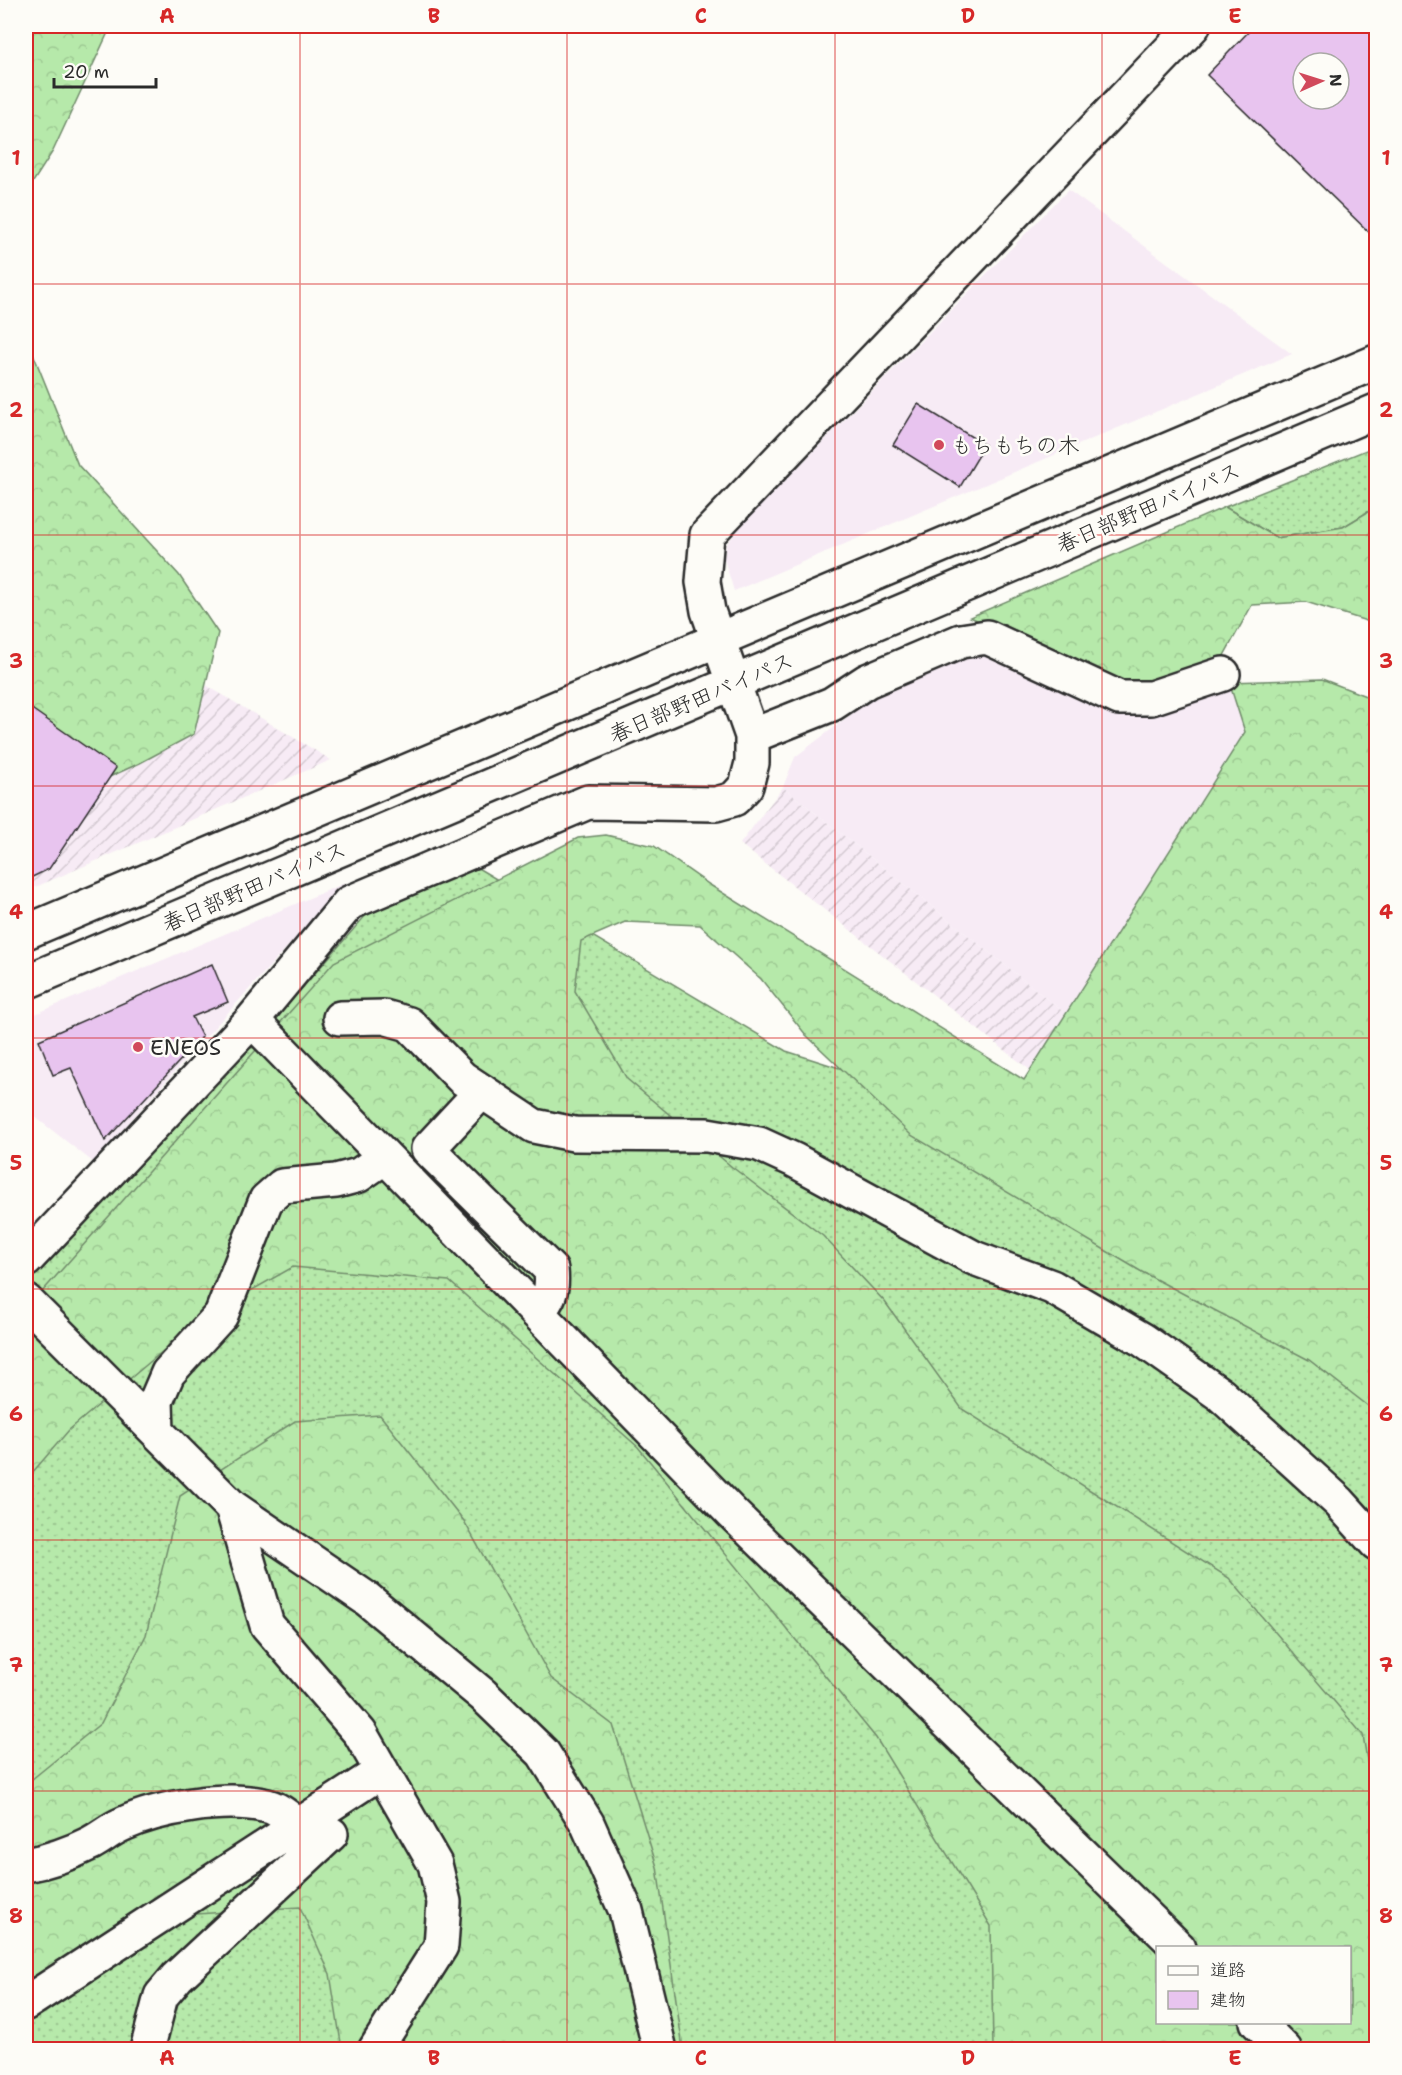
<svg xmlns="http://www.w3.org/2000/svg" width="1402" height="2075" font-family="'Shantell Sans','Klee One',sans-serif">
<defs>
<pattern id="industrial-furrows" width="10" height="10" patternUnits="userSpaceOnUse" patternTransform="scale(1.5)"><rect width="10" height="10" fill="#f7ebf5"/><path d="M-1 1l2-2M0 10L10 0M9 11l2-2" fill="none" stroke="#d4cad2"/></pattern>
<pattern id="grass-dots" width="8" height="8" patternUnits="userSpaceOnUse" patternTransform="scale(1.5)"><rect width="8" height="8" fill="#b6e9aa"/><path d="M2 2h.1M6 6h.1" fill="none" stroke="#9dc892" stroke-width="1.8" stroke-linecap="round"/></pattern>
<pattern id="forest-crowns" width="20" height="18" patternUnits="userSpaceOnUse" patternTransform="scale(1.5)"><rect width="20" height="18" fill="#b6e9aa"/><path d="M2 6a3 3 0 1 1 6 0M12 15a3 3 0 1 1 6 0" fill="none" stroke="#9dc892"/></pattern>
</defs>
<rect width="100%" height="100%" fill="#fdfcf7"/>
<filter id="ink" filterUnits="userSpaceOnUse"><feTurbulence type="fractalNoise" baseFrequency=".0167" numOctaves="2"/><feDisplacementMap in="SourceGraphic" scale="12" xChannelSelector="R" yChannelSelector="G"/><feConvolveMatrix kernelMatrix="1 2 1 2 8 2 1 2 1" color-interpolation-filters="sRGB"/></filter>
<g filter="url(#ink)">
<path fill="#f7ebf5" d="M1068,190L1292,354L734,591L724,559L726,545L740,527Z
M982,646L1122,710L1229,682L1245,732L1066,1014L783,787L795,757L861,707L872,686Z
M345,883L93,1162L26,1110V1018Z"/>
<path fill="url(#industrial-furrows)" d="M26,577L331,760L26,891Z
M783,787L1066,1014L1030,1070L740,844Z"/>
<path fill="url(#grass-dots)" stroke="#708a6a" stroke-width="1.5" d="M1376,446V507L1343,527L1277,538L1225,507Z
M476,867L786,1051L899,1087L1376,1323V2049L1350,2022V1948L275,1024V1019L366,915Z
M256,1047L1158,1948V2022L1266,2049H26V1281L246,1049Z"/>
<path fill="url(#forest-crowns)" stroke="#708a6a" stroke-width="1.5" fill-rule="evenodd" d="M26,26H111L53,151L26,193Z
M26,336L78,465L179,575L218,633L194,734L140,763L26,815Z
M1225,507L1277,538L1343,527L1376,507V624L1306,602L1252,605L1222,659L1144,682L1124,685L970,617Z
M1322,679L1376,700V1412L1309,1360L1142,1272L911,1135L806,1035L761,979L700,925L625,922L581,941L575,991L627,1079L732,1167L823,1236L885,1302L962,1409L1229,1578L1363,1735L1376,1817V2049H993L991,1926L876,1738L638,1447L449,1281L293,1267L202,1318L69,1430L26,1480V1310L334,962L578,838L606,835L654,846L710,885L1024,1080L1245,732L1229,682ZM1158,1948H1350V2022H1158Z
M380,1415L464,1521L551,1678L613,1725L657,1867L683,2049H342L330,1974L300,1907L182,1915L26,2003V1784L101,1723L146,1635L180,1496L295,1421Z"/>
<path fill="#e8c4ef" stroke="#2b2b2b" stroke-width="1.5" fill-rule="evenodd" d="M1254,26H1376V239L1207,75ZM1303,63H1339V99H1303Z
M918,404L985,445L960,487L893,445Z
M26,705L116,768L49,869L26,880Z
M212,964L228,1002L192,1017L202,1037L105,1141L71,1068L53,1075L39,1040Z"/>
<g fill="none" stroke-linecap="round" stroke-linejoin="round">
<defs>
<path id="minor" d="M752,736L832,704L867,681L961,641L987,637L1119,698H1151L1223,674
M340,1018L384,1017L409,1024L462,1078L534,1126L574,1134L707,1135L759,1144L794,1160L974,1258L1052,1287L1143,1340L1221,1395L1339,1502L1376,1543
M252,1020L733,1514L1179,1948
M482,1091L428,1149L551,1270C553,1290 550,1298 537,1313
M26,1260L252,1020L349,903L588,802L716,804L734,799L746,786L752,763V736L708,611L703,582L707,535L1193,26
M26,1301L232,1507L267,1625L360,1733L435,1864L444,1902L441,1946L375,2050
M157,1432L156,1401L168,1373L221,1315L266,1200L282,1186L336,1181L359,1175L385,1157
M232,1507L367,1599L483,1695L543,1753L587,1823L626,1911L660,2050
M26,1865C48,1861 71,1853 91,1843C102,1837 111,1829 123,1824C160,1807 223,1797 263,1805C277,1807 288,1817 299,1826
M26,2003L382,1771
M1257,2022L1285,2050
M147,2050L161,1996L177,1977L331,1834"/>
<path id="highway" d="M26,932L1376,362
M26,982L1376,411"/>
</defs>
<use href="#minor" stroke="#2b2b2b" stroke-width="38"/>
<use href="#highway" stroke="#2b2b2b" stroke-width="38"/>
<use href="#minor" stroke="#fdfcf7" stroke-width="33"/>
<use href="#highway" stroke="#fdfcf7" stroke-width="33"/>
</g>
</g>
<path fill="none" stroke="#d62828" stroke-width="1.5" stroke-opacity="0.55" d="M300,26V2050M567,26V2050M835,26V2050M1102,26V2050M26,284H1376M26,535H1376M26,786H1376M26,1038H1376M26,1289H1376M26,1540H1376M26,1791H1376"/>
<g fill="#d1495b" stroke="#fdfcf7" stroke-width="2">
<circle cx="939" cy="445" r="6"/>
<circle cx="138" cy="1047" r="6"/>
</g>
<g text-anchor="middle" stroke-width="5" stroke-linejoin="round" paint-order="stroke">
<g font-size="22" fill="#2b2b2b" stroke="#fdfcf7" text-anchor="start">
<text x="951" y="453">もちもちの木</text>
<text x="150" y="1055">ENEOS</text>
</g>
<g font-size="22" fill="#2b2b2b" stroke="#fdfcf7">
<text transform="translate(1148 507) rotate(-23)" y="8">春日部野田バイパス</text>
<text transform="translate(701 697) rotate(-23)" y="8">春日部野田バイパス</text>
<text transform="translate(254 886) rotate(-23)" y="8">春日部野田バイパス</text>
</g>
</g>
<rect width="1402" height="2075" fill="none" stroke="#fdfcf7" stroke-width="66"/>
<rect x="1156" y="1946" width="195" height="78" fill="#fdfcf7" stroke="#a9a8a5" stroke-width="1.5"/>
<rect x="1168" y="1966" width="30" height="9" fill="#fdfcf7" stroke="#a9a8a5" stroke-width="1.5"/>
<text x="1210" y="1976" font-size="18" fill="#2b2b2b">道路</text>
<rect x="1168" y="1991" width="30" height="18" fill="#e8c4ef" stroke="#a9a8a5" stroke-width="1.5"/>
<text x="1210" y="2006" font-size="18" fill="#2b2b2b">建物</text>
<g transform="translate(1321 81) rotate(87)"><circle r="28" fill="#fdfcf7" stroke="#a9a8a5" stroke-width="1.5"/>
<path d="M0-4.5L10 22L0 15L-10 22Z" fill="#d1495b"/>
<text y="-9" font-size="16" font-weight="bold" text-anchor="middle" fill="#2b2b2b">N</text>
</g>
<path d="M54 78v9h102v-9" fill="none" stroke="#2b2b2b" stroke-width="3"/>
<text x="63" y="78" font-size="18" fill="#2b2b2b" stroke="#fdfcf7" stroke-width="4.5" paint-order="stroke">20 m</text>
<rect x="33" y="33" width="1336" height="2009" fill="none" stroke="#d62828" stroke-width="2"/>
<g font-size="20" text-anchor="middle" font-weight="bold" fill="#d62828">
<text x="167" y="23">A</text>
<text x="434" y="23">B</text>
<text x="701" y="23">C</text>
<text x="968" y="23">D</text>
<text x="1235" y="23">E</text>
<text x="16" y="165">1</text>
<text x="1386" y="165">1</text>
<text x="16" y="417">2</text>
<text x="1386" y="417">2</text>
<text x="16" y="668">3</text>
<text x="1386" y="668">3</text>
<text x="16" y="919">4</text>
<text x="1386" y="919">4</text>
<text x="16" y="1170">5</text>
<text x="1386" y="1170">5</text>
<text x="16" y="1421">6</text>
<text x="1386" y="1421">6</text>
<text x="16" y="1672">7</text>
<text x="1386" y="1672">7</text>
<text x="16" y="1923">8</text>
<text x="1386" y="1923">8</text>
<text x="167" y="2065">A</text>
<text x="434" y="2065">B</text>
<text x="701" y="2065">C</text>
<text x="968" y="2065">D</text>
<text x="1235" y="2065">E</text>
</g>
</svg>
